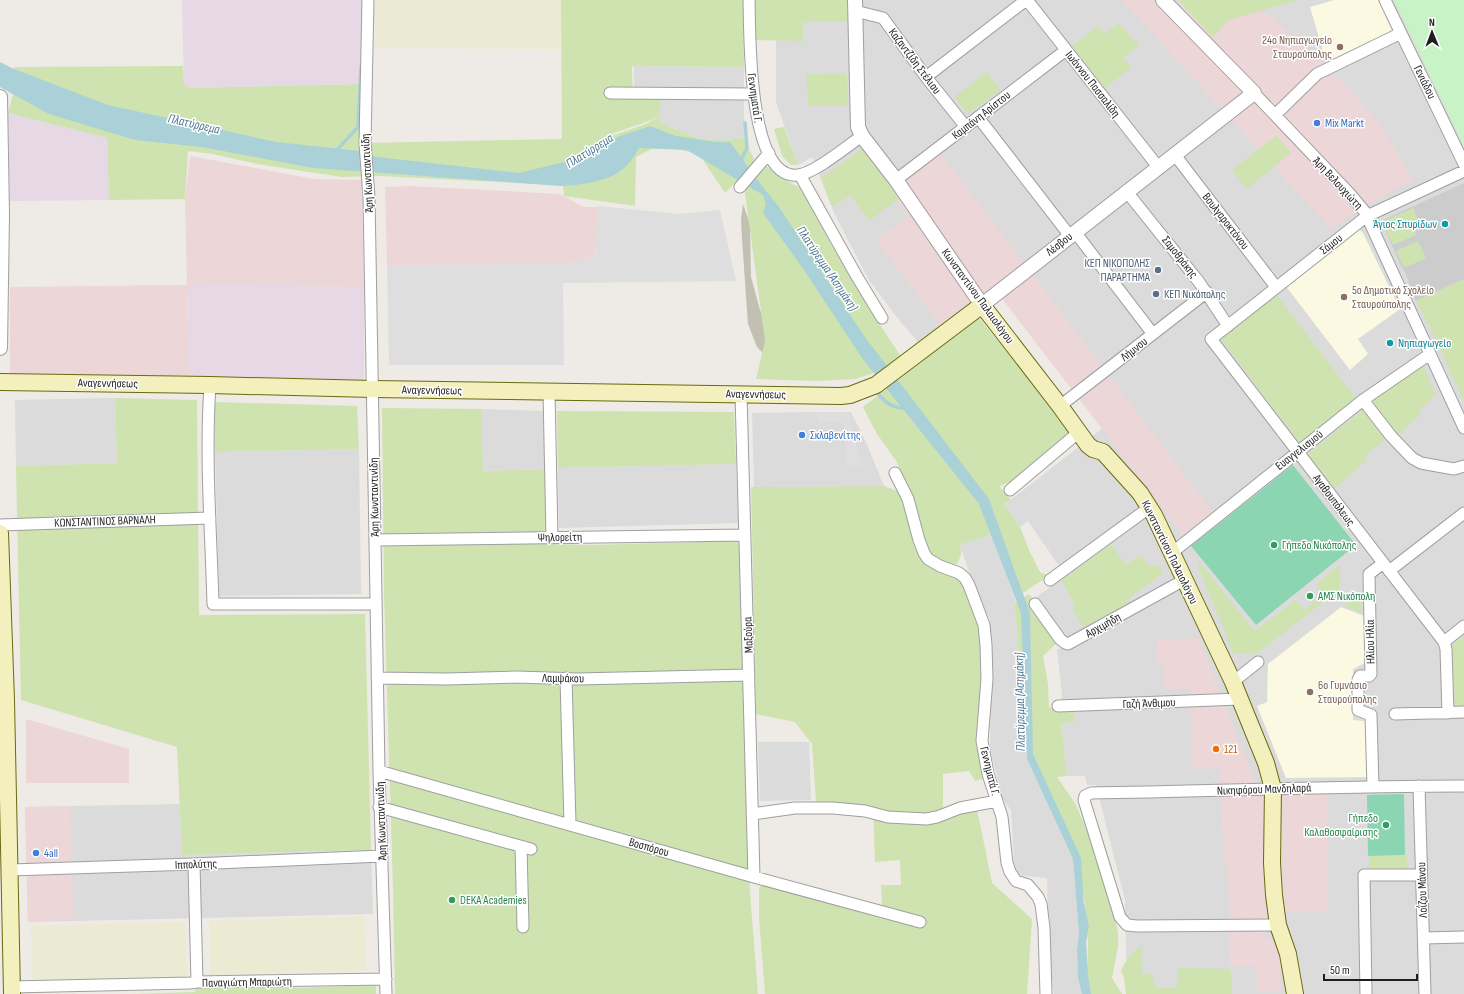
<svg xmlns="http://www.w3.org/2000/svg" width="1464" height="994" font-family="'Sofia Sans Condensed',sans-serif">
<rect width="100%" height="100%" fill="#eeeae5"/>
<path fill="#dcdbdb" d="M754,0H1464V994H1127L1125,900L1096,785H1087L1085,776H1067L1061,722L1062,694L1057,649L1066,648L1070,645L1035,598L1066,576L1028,521L1020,527L1004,505L1112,421L998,280L919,343L899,320L869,280L861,265L834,213L812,157L798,165L776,102V41Z
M634,66L744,67V138L724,140L701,139L660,123V89L634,90Z
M115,398L117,463L16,466L15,400Z
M481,409L544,411L546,469L482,471Z
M817,412H851L866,442L884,486L754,487L752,413Z
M359,449L361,594L219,596L215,452Z
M736,464L738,523L559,528L558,468Z
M991,534L1016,602L1014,604L1017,628L1027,759L1073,859L1079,934L1077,949L1078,978L1082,994H1054L1049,955L1047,878L1015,875L1011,810L1002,798L990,749L991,672L990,618L982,610L960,545Z
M758,742H809L811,800L760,801Z
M180,804L182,855L371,850L373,914L28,922L25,807Z"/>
<path fill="#edd6d7" d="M1122,0H1178L1213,37L1229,20L1260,11L1272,18L1337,77L1376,119L1413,179L1330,228Z
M935,146L1218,519L1189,542L993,287L941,326L876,240L908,216L884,185Z
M190,156L314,179L362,180L364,287L187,285L189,377L10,376V287L187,285L185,199Z
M410,186L560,194L584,207H598L595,257L563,264L387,265L385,187Z
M1199,638L1260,795L1327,794L1328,911L1265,912L1267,940H1280L1281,992H1257L1256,966H1230L1228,868H1226L1225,856H1224L1219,768L1192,769L1191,689H1164V662H1155V650H1158V640Z
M26,719L129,749V783H26Z
M70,806L73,919L28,922L25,807Z"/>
<path fill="#e6d8e5" d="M182,0H362L364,84L189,88L184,84Z
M8,113L107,138L109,200L10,201Z
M187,285L364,287V380L189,377Z"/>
<path fill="#fbf9e1" d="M1334,0H1378L1392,31L1326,62L1310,7Z
M1358,228L1363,233L1400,309L1358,339L1368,354L1350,370L1285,285Z
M1341,607L1364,616L1365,663L1353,669V720L1365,721L1367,777L1286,778L1257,706L1267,702L1268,664Z"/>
<path fill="#ccc" d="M1464,183V279L1416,301L1405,272L1402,268L1381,221Z"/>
<path fill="#c1c0b2" d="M743,204L750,224L751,277L760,310L773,341L766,356L757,347L748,324L742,239L741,219Z"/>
<path fill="#ebead2" d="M375,0H561V49L375,48Z
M364,916L366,970L211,975L209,921Z
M185,922L187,979L33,983L31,926Z"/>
<path fill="#cee3b0" d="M561,0H743L744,67L634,66L632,67L633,98L660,97V116L646,122L614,133L598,147L575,156L598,148L614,135L646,124L660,116V123L701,139L724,140L744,138L755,161L746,172L725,193L699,154L659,145L636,157L635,206L564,196L563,185L379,176L342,177L257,164L213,154L188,151L185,199L109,200L107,138L8,113L14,91L15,80L14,67L183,66L184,84L189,88L364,84L363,143L562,139Z
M753,0H849V21L803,22V41L754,40Z
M1178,0H1298L1229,20L1213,37Z
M1119,23L1139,46L1123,57L1131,67L1105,88L1072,46L1098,26L1105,34Z
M987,72L1000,90L968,114L954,97Z
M847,73L848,106H808L807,74Z
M784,127L798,165H791L782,156L774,129Z
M1276,135L1291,153L1247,189L1232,170Z
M862,149L900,198L869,221L851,195L832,207L821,178Z
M766,166L789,182L799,187L803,191L819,218L829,241L872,313L902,358L877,372L855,379L818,381L756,379L765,341L745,193C748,182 756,172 766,166Z
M1413,208L1418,219L1411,223L1416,235L1393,245L1382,222Z
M1418,241L1426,258L1404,268L1396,251Z
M1464,279V402L1430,327L1416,301Z
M1277,295L1356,399L1300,443L1220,338Z
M979,318L1073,432L1010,482L999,486L1011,500L1004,504L1020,527L1029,550L1039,570L1041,573L1050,575L1023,593L1000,531L960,545C963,552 960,559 956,565C945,567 935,559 928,552L897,462L877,434L863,407Z
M1422,364L1436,395L1419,411L1420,415L1397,436L1371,402Z
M115,398L197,400L199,615L365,614L371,850L182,855L177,747L21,700L16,466L117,463Z
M215,402L357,406L359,449L215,452Z
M382,408L481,409L483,471L546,469L548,544L590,545L738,541L740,551L750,894L758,994H395L393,888L384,593Z
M1363,410L1385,440L1366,454L1367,460L1334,489L1308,454Z
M557,411L734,412L736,464L558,468Z
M884,486L899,492L903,498L920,553L962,581L977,619L980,638L986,778L975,781L969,771L943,774V809H977L992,883L1032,919L1027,994H765L759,918V889L761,884L883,919L881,885H901L900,860L875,862L873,806L816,803L812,744L795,722L756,714L751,487Z
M1111,544L1126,565L1142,555L1148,565H1160L1162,574L1130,597V601L1117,611L1084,628L1072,608L1075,604L1061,580Z
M1199,562L1255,631L1295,600L1308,614L1257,653L1234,654L1198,567Z
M1340,565L1339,590L1309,613L1305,609L1324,594L1316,584Z
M1361,593L1362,613L1344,606Z
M1029,594L1035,601L1057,643L1043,656L1048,684L1049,708L1075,705L1074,723L1061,722L1067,776L1057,777L1076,805L1095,850L1107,885L1118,932V946L1112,978L1122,994H1089L1087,978L1088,944L1086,911L1083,892L1064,832L1029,750L1023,705L1017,628L1014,604Z
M1464,636V706L1455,707L1452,645Z
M1369,856H1407L1408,869L1405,871L1369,872Z
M1142,945V973L1151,974L1156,988H1177V968L1231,969L1232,994H1126L1124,977L1121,971C1126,960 1132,952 1142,945Z
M376,985V994H131L195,992L196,988L294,987L295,988Z"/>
<path fill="#c7f3c7" d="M1394,0H1464V147Z"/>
<path fill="#8bd5b2" d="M1293,465L1356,545L1256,625L1191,546Z
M1404,794L1405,855L1368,856L1367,795Z"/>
<path fill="#dedede" d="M598,206L679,214L720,210L736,281L563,283L564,365H389L387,265L563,264L595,257Z
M817,412H848L862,466L846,467L844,422H818Z"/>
<path fill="#aad1d7" d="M0,62L14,69L108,105L276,142L360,151L377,157L519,173L593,155L617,137L650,126L676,136L716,142H730L762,186L779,207L864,336L989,499L1030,613L1033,754L1081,858L1088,975L1091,994H1082L1078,978L1077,949L1079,934L1073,859L1027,759L1021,613L979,504L862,358L804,270L763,213L766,205L763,195L687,150L639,148C635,155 630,163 624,168C609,182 580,185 561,186L313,168L202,147L135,140L49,114L0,87Z"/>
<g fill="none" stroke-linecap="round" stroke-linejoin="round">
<path stroke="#aad1d7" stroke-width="3.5" d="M335,152L358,127L361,67
M740,162L747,148L745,123
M875,390C886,403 888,406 906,409
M1083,906L1087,926L1085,939"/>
<defs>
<path id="minor" d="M368,0L365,143L369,197L379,771L386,994
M749,0C750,31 747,181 798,175C815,173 847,146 862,136
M1027,0L1159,168
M1385,0L1464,164
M855,11L883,18L926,77L966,127
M926,77L1026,0
M610,93L753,94
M1254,93L1350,194L1365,212L1464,428
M1275,115L1317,74L1401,33
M978,117L1070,236
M1175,155L1276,287
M800,175L856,275L882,318
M896,180L1066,50
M740,187L769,153
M1127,192L1199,282L1228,326
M1075,232L1153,334
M210,385C205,458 211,531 213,604H376
M549,391L552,538
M741,394L754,877
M1363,400L1391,436L1412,458L1421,463L1454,469L1464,466
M1060,406L1207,292
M895,473L908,499L919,540L924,553L928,559L940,566L959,573L965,578L969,585L984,625L986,645L987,679L982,741L988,774L1002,817L1007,863L1010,872L1016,881L1028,885L1038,897L1041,904L1044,928L1046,994
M1010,490L1079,432
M0,525L210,518
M375,540L745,535
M1173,552L1363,400L1430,354
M1389,571L1464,513
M1050,580L1150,507
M1035,604L1060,639L1065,643L1068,644L1184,580
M1444,642L1464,626
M377,678L447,679L517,677L578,679L749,675
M566,678L570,824
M1233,682L1258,662
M1058,706L1240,699
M1448,713L1446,649L1444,642L1211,339L1367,216L1464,171
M1395,714L1464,712
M379,771L754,877L920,922
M1419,786L1425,994
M1373,787L1371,715L1358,710V680L1360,676H1369L1371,674L1369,574L1382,564
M379,807L531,849
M752,814L795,808H833L865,811L888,817L926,819L937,817L960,808L997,801
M521,847L523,927
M194,864L197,982
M10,870L194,864L382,856
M1278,925L1137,926L1127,925L1120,917L1084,800L1085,796L1091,793C1215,791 1340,786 1464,786
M1424,938L1464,937
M12,987L190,983L197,982L386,979
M1366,994L1364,875H1421"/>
<path id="tertiary" d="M855,0L858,127L862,136L896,180L982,305L1254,93L1163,0
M0,97L2,215L0,348"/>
<path id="secondary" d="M0,382L210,385L373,389L841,396L850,395L876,385L982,305L1060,406L1088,445L1093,449L1103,452L1140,493L1154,515L1233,682L1266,763L1273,789L1272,863L1274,895L1278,925L1288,954L1295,994
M0,533L6,700L12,994"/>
</defs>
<use href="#minor" stroke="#9f9f9f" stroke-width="13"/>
<use href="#tertiary" stroke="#9f9f9f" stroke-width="16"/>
<use href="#secondary" stroke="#686a10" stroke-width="18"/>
<use href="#minor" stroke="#fff" stroke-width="11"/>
<use href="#tertiary" stroke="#fff" stroke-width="14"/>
<use href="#secondary" stroke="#f3f0be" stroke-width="16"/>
</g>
<g fill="#8d6e63" stroke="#fff" stroke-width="1.5">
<circle cx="1340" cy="47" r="4"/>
<circle cx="1344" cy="297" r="4"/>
<circle cx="1310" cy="692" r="4"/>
</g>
<g fill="#3f7fe0" stroke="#fff" stroke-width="1.5">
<circle cx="1317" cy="123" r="4"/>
<circle cx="802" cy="435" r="4"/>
<circle cx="36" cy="853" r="4"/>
</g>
<g fill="#0f9aa8" stroke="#fff" stroke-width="1.5">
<circle cx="1445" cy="224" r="4"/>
<circle cx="1390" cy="343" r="4"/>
</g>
<g fill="#5c6f8a" stroke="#fff" stroke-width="1.5">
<circle cx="1158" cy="270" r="4"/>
<circle cx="1156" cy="294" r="4"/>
</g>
<g fill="#2e9e5b" stroke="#fff" stroke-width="1.5">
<circle cx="1274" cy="545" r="4"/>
<circle cx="1310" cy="596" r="4"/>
<circle cx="1386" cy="825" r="4"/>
<circle cx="452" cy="900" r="4"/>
</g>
<circle fill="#e8710a" stroke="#fff" stroke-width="1.5" cx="1216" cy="749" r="4"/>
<g text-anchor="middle" stroke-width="3" stroke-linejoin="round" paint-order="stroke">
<g font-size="12" fill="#785e54" stroke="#fff" text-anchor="start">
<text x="1332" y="44" text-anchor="end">24ο Νηπιαγωγείο<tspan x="1332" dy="14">Σταυρούπολης</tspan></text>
<text x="1352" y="294">5ο Δημοτικό Σχολείο<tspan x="1352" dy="14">Σταυρούπολης</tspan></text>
<text x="1318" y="689">6ο Γυμνάσιο<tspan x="1318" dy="14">Σταυρούπολης</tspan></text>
</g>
<g font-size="12" fill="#1e1e1e" stroke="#fff">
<text transform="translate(915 61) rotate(53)" y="4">Καζαντζίδη Στέλιου</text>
<text transform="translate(1425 82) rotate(64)" y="4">Γενιάδου</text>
<text transform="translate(1093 84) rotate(52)" y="4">Ιωάννου Πασσαλίδη</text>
<text transform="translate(755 98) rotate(82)" y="4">Γεννηματά Γ.</text>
<text transform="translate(981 115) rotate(-38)" y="4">Καμπάνη Αρίστου</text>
<text transform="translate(367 173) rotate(-93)" y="4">Άρη Κωνσταντινίδη</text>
<text transform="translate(1338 183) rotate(47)" y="4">Άρη Βελουχιώτη</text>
<text transform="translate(1226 221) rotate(52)" y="4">Βουλγαροκτόνου</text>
<text transform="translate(1059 244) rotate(-38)" y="4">Λέσβου</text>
<text transform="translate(1331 244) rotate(-38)" y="4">Σάμου</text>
<text transform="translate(1180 257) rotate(52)" y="4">Σαμοθράκης</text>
<text transform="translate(978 296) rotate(54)" y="4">Κωνσταντίνου Παλαιολόγου</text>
<text transform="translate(1134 349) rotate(-38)" y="4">Λήμνου</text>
<text transform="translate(108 383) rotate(1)" y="4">Αναγεννήσεως</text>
<text transform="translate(432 390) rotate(1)" y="4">Αναγεννήσεως</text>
<text transform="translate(756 394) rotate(1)" y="4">Αναγεννήσεως</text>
<text transform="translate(1299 450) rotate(-38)" y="4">Ευαγγελισμού</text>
<text transform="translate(374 497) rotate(-91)" y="4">Άρη Κωνσταντινίδη</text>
<text transform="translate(1334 500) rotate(53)" y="4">Αγαθουπόλεως</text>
<text transform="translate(105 521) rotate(-2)" y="4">ΚΩΝΣΤΑΝΤΙΝΟΣ ΒΑΡΝΑΛΗ</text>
<text transform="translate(560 537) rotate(-1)" y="4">Ψηλορείτη</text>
<text transform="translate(1170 552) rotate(64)" y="4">Κωνσταντίνου Παλαιολόγου</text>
<text transform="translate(1103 625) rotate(-29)" y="4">Αρχιμήδη</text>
<text transform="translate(748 635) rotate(-92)" y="4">Μαξούρα</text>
<text transform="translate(1370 642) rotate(-91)" y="4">Ηλίου Ηλία</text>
<text transform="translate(563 678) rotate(1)" y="4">Λαμψάκου</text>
<text transform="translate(1149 703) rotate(-2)" y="4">Γαζή Άνθιμου</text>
<text transform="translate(990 771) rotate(76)" y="4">Γεννηματά Γ.</text>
<text transform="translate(1264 789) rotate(-2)" y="4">Νικηφόρου Μανδηλαρά</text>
<text transform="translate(381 821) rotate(-92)" y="4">Άρη Κωνσταντινίδη</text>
<text transform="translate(649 847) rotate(16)" y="4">Βοσπόρου</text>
<text transform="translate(196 864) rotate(-2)" y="4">Ιππολύτης</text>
<text transform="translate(1422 890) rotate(-92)" y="4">Λοΐζου Μάνου</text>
<text transform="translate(247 982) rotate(-1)" y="4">Παναγιώτη Μπαριώτη</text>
</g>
<g font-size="12" fill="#366cbe" stroke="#fff" text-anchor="start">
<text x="1325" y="127">Mix Markt</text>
<text x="810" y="439">Σκλαβενίτης</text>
<text x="44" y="857">4all</text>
</g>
<g font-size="12" fill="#0d838f" stroke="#fff" text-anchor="end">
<text x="1437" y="228">Άγιος Σπυρίδων</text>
<text x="1398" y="347" text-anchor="start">Νηπιαγωγείο</text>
</g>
<g font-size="12" fill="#4e5e75" stroke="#fff" text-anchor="end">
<text x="1150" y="267">ΚΕΠ ΝΙΚΟΠΟΛΗΣ<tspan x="1150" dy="14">ΠΑΡΑΡΤΗΜΑ</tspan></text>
<text x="1164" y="298" text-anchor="start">ΚΕΠ Νικόπολης</text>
</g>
<g font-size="12" fill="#27864d" stroke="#fff" text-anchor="start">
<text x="1282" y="549">Γήπεδο Νικόπολης</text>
<text x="1318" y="600">ΑΜΣ Νικόπολη</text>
<text x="1378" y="822" text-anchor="end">Γήπεδο<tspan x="1378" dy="14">Καλαθοσφαίρισης</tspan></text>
<text x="460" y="904">DEKA Academies</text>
</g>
<g font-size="12" fill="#c56008" stroke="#fff" text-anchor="start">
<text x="1224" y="753">121</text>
</g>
<g font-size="13" font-style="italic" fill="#4e7894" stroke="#fff">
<text transform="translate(194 123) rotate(13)" y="5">Πλατύρρεμα</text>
<text transform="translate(589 150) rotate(-32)" y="5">Πλατύρρεμα</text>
<text transform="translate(828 268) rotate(56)" y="5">Πλατύρεμμα (Ασημάκη)</text>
<text transform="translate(1019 702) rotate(-91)" y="5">Πλατύρεμμα (Ασημάκη)</text>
</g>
</g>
<g transform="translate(1432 32) rotate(359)" stroke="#ffffff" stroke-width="3" paint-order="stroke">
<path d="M0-3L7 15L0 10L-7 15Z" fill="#1e1e1e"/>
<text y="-6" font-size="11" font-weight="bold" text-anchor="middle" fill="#1e1e1e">N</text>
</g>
<path d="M1324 974v6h93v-6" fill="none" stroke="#1e1e1e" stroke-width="2"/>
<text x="1330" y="974" font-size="12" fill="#1e1e1e" stroke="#ffffff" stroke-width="3" paint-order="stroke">50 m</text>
</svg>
